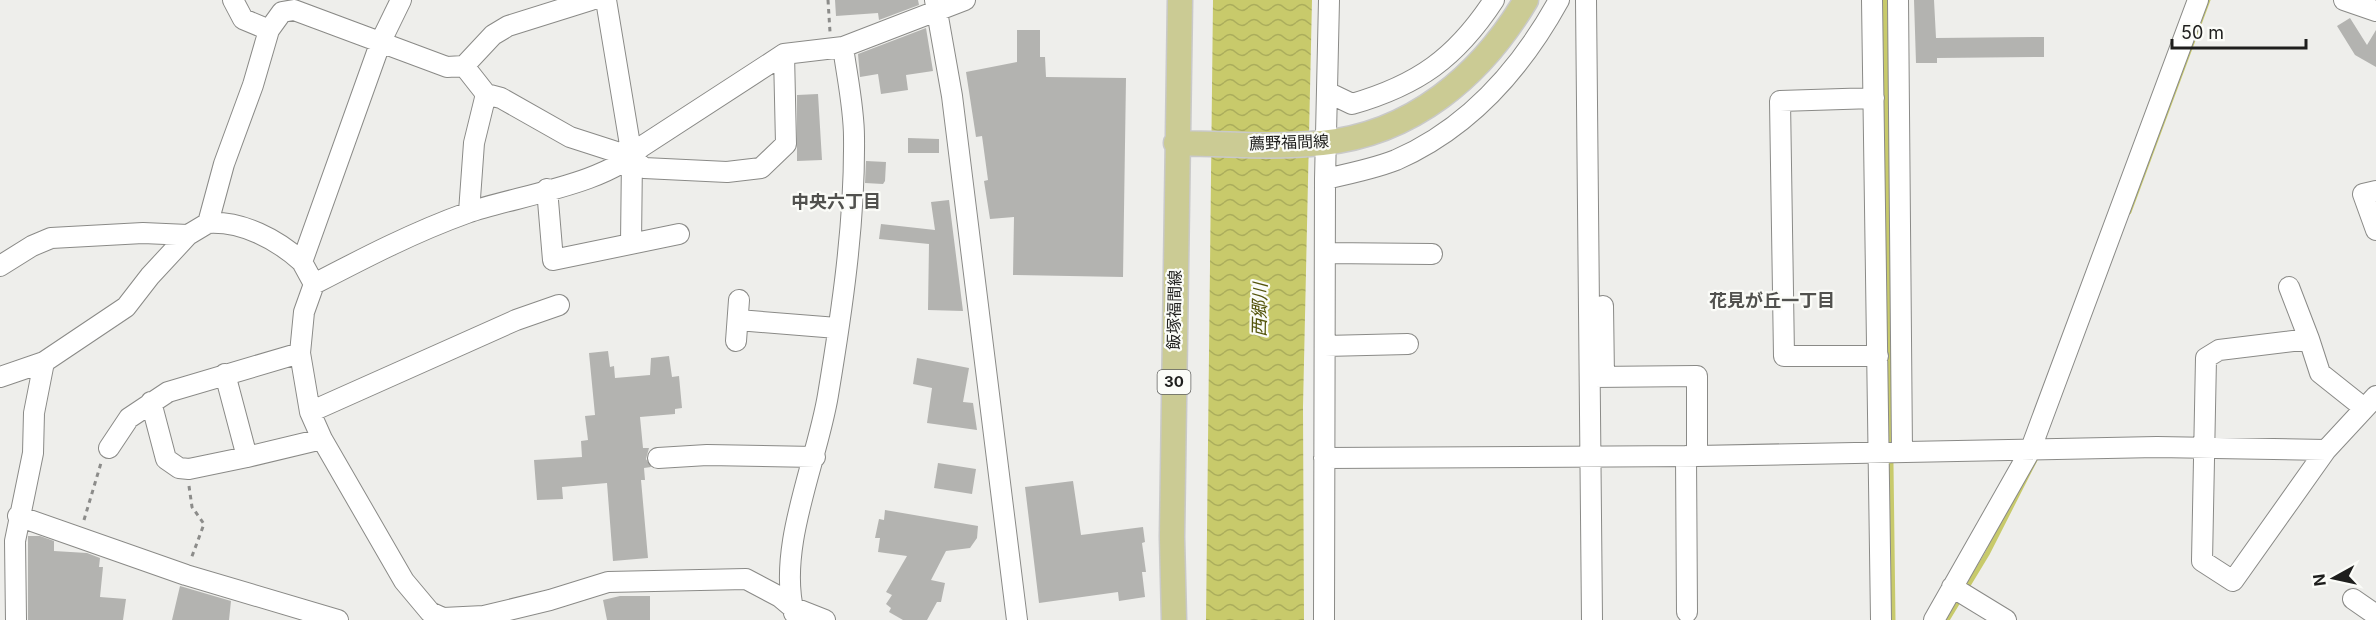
<svg xmlns="http://www.w3.org/2000/svg" width="2376" height="620" font-family="Inter,'Noto Sans JP',sans-serif">
<defs>
<pattern id="water-waves" width="16" height="10" patternUnits="userSpaceOnUse" patternTransform="scale(1.5)"><rect width="16" height="10" fill="#c8ca6b"/><path d="M0 5q4-4 8 0t8 0" fill="none" stroke="#abad5c"/></pattern>
</defs>
<rect width="100%" height="100%" fill="#eeeeeb"/>
<path fill="url(#water-waves)" d="M1213,0H1312L1303,407L1304,620H1206Z"/>
<g fill="none" stroke-linecap="round" stroke-linejoin="round">
<path stroke="#c8ca6b" stroke-width="5" d="M1885,0L1893,620
M2129,212L2208,0
M1947,620L1987,554L2038,454"/>
</g>
<path fill="#b3b3b0" d="M835,0H918L919,5L879,20L878,13L836,16Z
M1914,0H1934L1936,38L2044,37V57L1937,58V63H1916Z
M2350,18L2367,45L2376,30V67L2355,55L2337,26Z
M926,28L933,71L906,75L908,90L881,94L878,74L860,77L858,54Z
M1017,30H1040V57H1045L1046,77L1126,78L1123,277L1013,275L1014,217L990,219L984,181L988,180L982,136L976,137L966,72L1017,62Z
M818,94L822,160L797,161V95Z
M908,138L939,139V153H908Z
M866,161L886,162L885,181L883,184L865,183Z
M949,200L963,311L928,310L929,244L879,239L881,224L935,230L931,202Z
M608,351L610,367L614,366L615,378L650,375L651,358L669,356L672,377L679,376L682,408L675,409V414L640,417L643,448H649L646,459L651,467L644,468L645,480H641L648,558L613,561L607,483L562,487L563,499L537,500L534,460L582,457L581,441L588,440L585,416L595,415L589,353Z
M917,358L969,368L963,402L973,403L977,430L927,423L932,388L913,384Z
M938,463L976,469L972,494L934,488Z
M1073,481L1081,535L1143,527L1145,542L1142,543L1146,572H1142L1145,597L1119,601L1118,592L1039,603L1025,487Z
M885,510L978,526L977,538L970,548L946,551L931,580L945,583L941,602H937L927,620H903L889,612L891,608L886,604L892,595L886,592L907,556L878,552L880,538H875L879,519L884,520Z
M28,536H40L54,541V551L87,553L100,558L99,567H103L100,597L126,599L123,620H28Z
M180,586L231,601L229,620H172Z
M620,596H650V620H607L603,600Z"/>
<g fill="none" stroke-linecap="round" stroke-linejoin="round">
<defs>
<path id="minor" d="M233,0L243,19L269,30
M606,0L632,157L631,243
M935,0L952,96L1017,620
M1586,0L1592,620
M1872,0L1881,620
M1898,0L1902,451
M2344,0L2376,11
M464,66L486,94L501,98L570,137L632,157L644,168L727,172L761,168L786,144L784,54
M1327,92L1352,104C1418,85 1456,58 1494,0
M1874,98L1780,101L1784,356H1878
M1325,179C1348,174 1373,169 1396,160C1469,128 1521,69 1559,0
M547,189L553,260L679,234
M2376,191L2363,194L2376,230
M469,212L474,143L486,94
M208,223C242,221 277,239 302,262
M1325,253L1432,254
M0,266L32,246L51,238L143,233L188,235
M314,284L302,262L381,41L401,0
M2289,287L2309,339
M1603,306L1604,377
M738,320L837,328
M736,341L739,300
M1325,346L1408,344
M225,374L247,457
M0,377L44,362L126,307L150,276L188,235L208,223L224,164L253,85L269,30L282,12L294,10L447,67L464,66L493,35L508,26L591,0
M1593,377L1697,376V456
M151,402L166,459L179,468L189,469L247,457L322,439
M2364,408L2320,373L2309,339L2219,350L2206,358L2202,561L2233,581L2326,450L2376,396
M310,412L516,320L559,305
M109,448L129,418L168,392L300,353
M1686,456L1687,612
M658,458L707,455L815,457
M1324,458L1697,456L2157,447L2326,450
M18,516L186,575L338,620
M1952,587L2006,620
M2353,599L2376,615
M794,613C777,547 817,462 828,395C842,311 855,223 854,137C854,108 847,76 843,47
M16,620L15,541L33,453L34,413L44,362
M825,620L792,607L780,597L746,579L608,582L550,600L484,616L443,618L430,612L404,581L322,439L310,412L300,353L304,312L314,284C364,258 414,232 467,213C515,196 609,184 641,147L784,54L843,47L965,0
M1324,620L1325,179L1329,0
M1934,620L2030,451L2198,0"/>
<path id="major" d="M1176,143C1224,144 1274,148 1322,143C1412,134 1481,76 1526,0
M1174,620L1172,537L1180,0"/>
</defs>
<use href="#minor" stroke="#8a8a87" stroke-width="22"/>
<use href="#major" stroke="#c9c9c9" stroke-width="27"/>
<path stroke="#8c8c8a" stroke-width="3" stroke-dasharray="4.5 4.5" stroke-linecap="butt" d="M828,0L830,32
M189,486L192,507L204,524L191,559
M84,520L101,463"/>
<use href="#minor" stroke="#fff" stroke-width="20"/>
<use href="#major" stroke="#cbcb94" stroke-width="24"/>
</g>
<g text-anchor="middle" stroke-width="4.5" stroke-linejoin="round" paint-order="stroke">
<rect fill="#fbfcf8" stroke="#60615f" stroke-width="1.5" x="1157.5" y="370" width="33" height="24" rx="4.5"/>
<g font-size="15" font-weight="bold" fill="#1e1e1d">
<text x="1174" y="387">30</text>
</g>
<g font-size="16" fill="#1e1e1d" stroke="#fbfcf8">
<text transform="translate(1289 142) rotate(-2)" y="6">薦野福間線</text>
<text transform="translate(1174 310) rotate(-89)" y="6">飯塚福間線</text>
</g>
<g font-size="18" font-weight="bold" fill="#51514e" stroke="#fbfcf8">
<text x="836" y="208">中央六丁目</text>
<text x="1772" y="307">花見が丘一丁目</text>
</g>
<g font-size="18" font-style="italic" fill="#55550d" stroke="#fbfcf8">
<text transform="translate(1260 310) rotate(-89)" y="6">西郷川</text>
</g>
</g>
<g transform="translate(2334 578) rotate(262)" stroke="#fbfcf8" stroke-width="4.5" paint-order="stroke">
<path d="M0-4.5L10 22L0 15L-10 22Z" fill="#1e1e1d"/>
<text y="-9" font-size="16" font-weight="bold" text-anchor="middle" fill="#1e1e1d">N</text>
</g>
<path d="M2172 39v9h134v-9" fill="none" stroke="#1e1e1d" stroke-width="3"/>
<text x="2181" y="39" font-size="18" fill="#1e1e1d" stroke="#fbfcf8" stroke-width="4.5" paint-order="stroke">50 m</text>
</svg>
